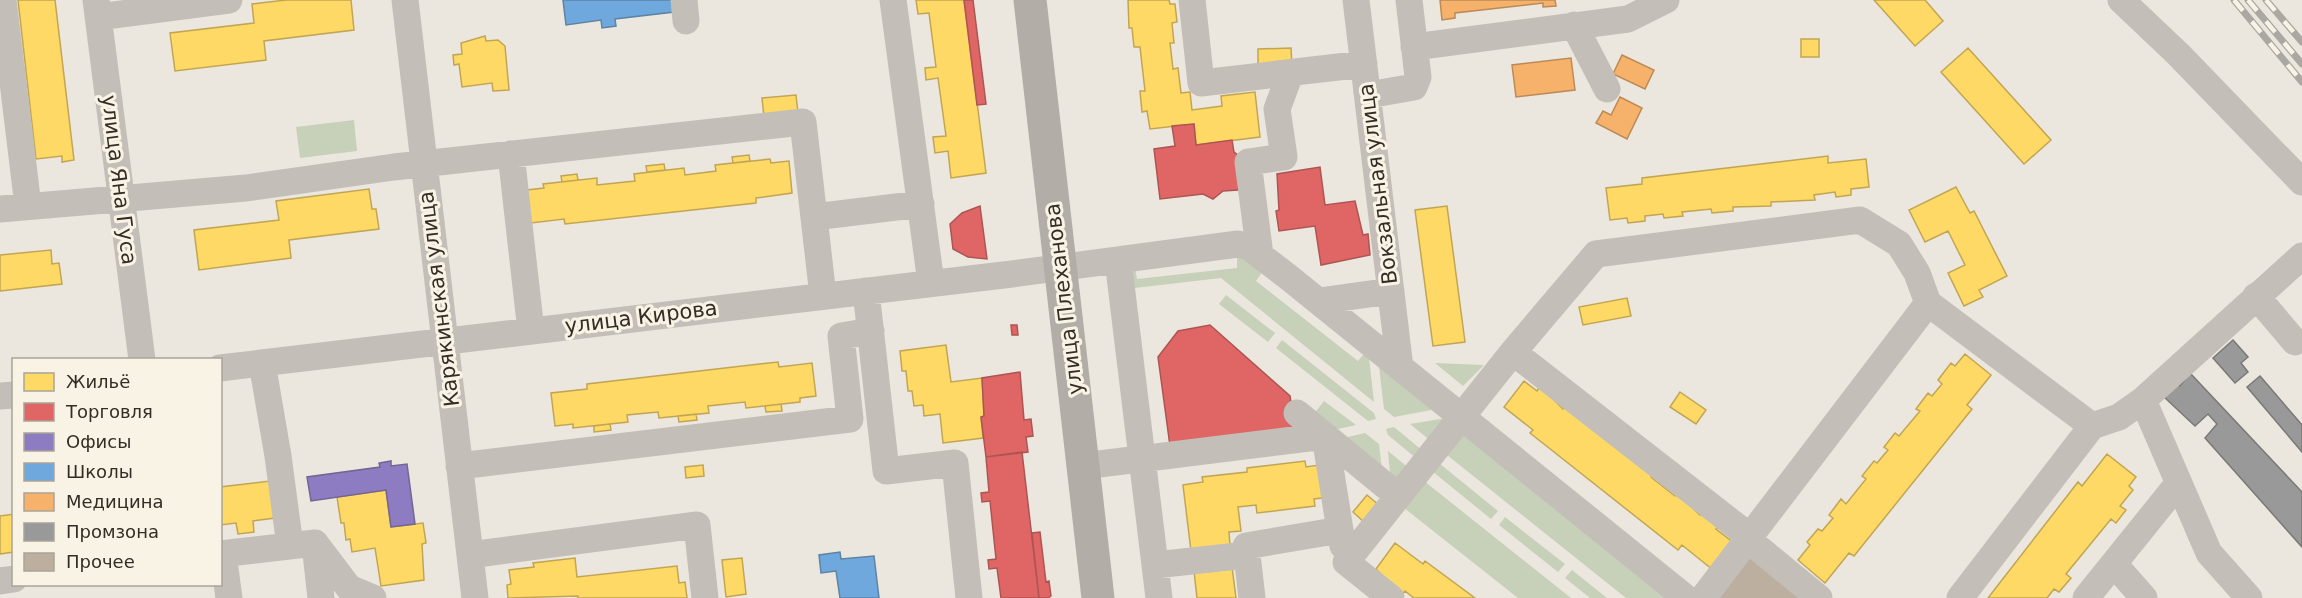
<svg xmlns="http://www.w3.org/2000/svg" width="2302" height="598" font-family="'DejaVu Sans',sans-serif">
<rect width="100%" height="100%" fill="#ebe7de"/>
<path fill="#c7d0b9" d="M354,120L357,151L300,158L296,127Z
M1237,254L1265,268L1256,281L1358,361L1368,349L1374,402L1221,278L1126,289L1124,268L1135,267L1137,279L1237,268Z
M1226,295L1275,333L1268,342L1219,304Z
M1282,340L1374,413L1376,419L1368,421L1276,348Z
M1378,358L1437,409L1394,417L1384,409Z
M1435,363L1484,365L1463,386Z
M1324,401L1356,425L1325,432L1310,419Z
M1452,417L1432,442L1410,424Z
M1462,425L1678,598H1626L1442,451Z
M1394,427L1423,451L1417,459L1388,435L1386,429Z
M1365,433L1379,444L1383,478L1335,440Z
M1388,451L1410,469L1391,485Z
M1434,459L1498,511L1491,519L1427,467Z
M1419,477L1571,598H1518L1399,504Z
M1505,517L1565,564L1558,572L1499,525Z
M1572,570L1607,598H1590L1565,578Z"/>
<path fill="#ffd966" stroke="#c2a553" stroke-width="1.5" d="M18,0H55L74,160L62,162V156L36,159Z
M286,0H351L354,30L264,41L266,60L175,71L170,33L254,23L252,4Z
M916,0H964L986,173L951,178L948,151L935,153L933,137L946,136L938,78L926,80L925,68L936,67L929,13L918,14Z
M1128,0H1169L1170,4H1175L1177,22L1172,23L1174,43H1170L1173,69L1178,68L1181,93L1190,92L1192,110L1222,106L1221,96L1255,92L1260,137L1196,145L1194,124L1150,129L1147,111L1142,112L1140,91H1145L1140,47H1134L1132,28H1129Z
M1874,0H1925L1943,21L1915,46Z
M485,36L486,41L498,40L505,46L509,90L493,91L492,83L462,87L459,64L454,65L453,55L462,54L461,43Z
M1801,39H1819V57H1801Z
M1291,48L1292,66L1258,67V49Z
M1968,48L2051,140L2024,164L1941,72Z
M796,95L798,113L764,117L762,98Z
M749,155L750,161L733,163L732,157Z
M1828,156V163L1866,159L1869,187L1851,189V195L1836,197L1835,192L1814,195L1815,200L1771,202V206L1733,207V211L1712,213L1711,209L1682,212L1683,216L1664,218L1663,214L1645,216V221L1628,223L1627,218L1610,220L1606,188L1642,184V178Z
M770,159L771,163L789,161L792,193L756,198V203L565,224L564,219L531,223L527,190L544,188L543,184L597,178V185L635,181L634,174L684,168L685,175L716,171L715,165Z
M664,164L665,170L647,172L646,166Z
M577,174L578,180L562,182L561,176Z
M1956,187L1970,213L1974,211L2007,276L1979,290L1983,297L1964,306L1948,273L1965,265L1948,231L1925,242L1909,210Z
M369,189L372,209H376L379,229L289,240L291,258L199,270L194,230L279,220L276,201Z
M1447,206L1465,342L1433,346L1415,210Z
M51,250L52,264L59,263L62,284L0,291V255Z
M1627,298L1631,316L1583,325L1579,307Z
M946,345L951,382L982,378L984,416L981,417L983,438L943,443L940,414L924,416L923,405L914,406L912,391H908L906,371H902L900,351Z
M1965,354L1991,375L1967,405L1972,409L1854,556L1849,553L1825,583L1798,560L1810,545L1807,542L1818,529L1822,531L1833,518L1829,515L1841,499L1846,504L1866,479L1862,476L1874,461L1877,463L1888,450L1884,447L1895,433L1899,436L1920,411L1916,409L1928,393L1932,396L1942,384L1938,380L1951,363L1955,366Z
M778,362L779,367L812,363L816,396L800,398V402L746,408L745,402L708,406L709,413L659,418L658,412L627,415L628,422L573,428V424L555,426L551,393L587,389V384Z
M1524,381L1537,391L1540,386L1563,409L1566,406L1654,473L1651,477L1675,496L1677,493L1700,515L1702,512L1719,525L1716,529L1734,543L1713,570L1682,545L1678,550L1530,433L1533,430L1504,407Z
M1680,392L1706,410L1696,424L1670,407Z
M781,404L782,411L766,412L765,406Z
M696,414L697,420L679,422L678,416Z
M610,424L611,430L594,432V426Z
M2107,454L2136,477L2129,486L2133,490L2120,506L2126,510L2116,523L2111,519L2066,574L2071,578L2059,592L2054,589L2047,598H1988L2078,482L2082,486Z
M1305,461L1306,467L1326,464L1329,497L1314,499L1315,506L1257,513L1256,505L1238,507L1241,531L1229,532L1230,546L1191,551L1183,485L1203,482L1202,477L1247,472V468Z
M703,465L704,476L686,478L685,467Z
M270,481L275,518L253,521L254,532L238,534L236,523L220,525V487Z
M386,490L391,527L423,523L426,543L422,544L424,580L381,586L375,548L352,552L350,539L346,540L344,523H341L337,497Z
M1367,495L1380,506L1365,523L1353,512Z
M14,514V552L0,554V516Z
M1395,543L1423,564L1425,561L1475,598H1414L1405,591L1401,596L1376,569Z
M575,558L577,577L677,566L679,583L685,582L687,598H578V596L508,598L507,585L511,584L509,570L534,567L533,563Z
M742,558L746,594L726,597L722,560Z
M1232,567L1236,598H1197L1194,571Z"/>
<path fill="#e06666" stroke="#ac5553" stroke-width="1.5" d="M964,0H973L986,104L977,105Z
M1194,124L1196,145L1232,140L1234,152L1241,157L1238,190L1223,191L1213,199L1203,194L1160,199L1154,149L1175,146L1172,126Z
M1320,167L1325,205L1355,201L1363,235L1368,234L1370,255L1321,265L1315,226L1279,231L1276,211L1279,210L1277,174Z
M980,206L987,259L968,257L953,249L950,224L962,213Z
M1011,325H1017L1018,335H1012Z
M1210,325L1290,396L1295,429L1170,446L1158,357L1178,331Z
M1020,372L1024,420L1031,419L1033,436L1026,437L1028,452L986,457L981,417L984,416L982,378Z
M1022,452L1039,598H1001L997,568L989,569L988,560L996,559L990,501L982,502L981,493L989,492L986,457Z
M1040,532L1046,582L1049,581L1051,596L1048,598H1039L1032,533Z"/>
<path fill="#8e7cc3" stroke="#736494" stroke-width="1.5" d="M391,461V466L407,464L415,524L391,527L386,490L311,501L307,477L380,467L379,463Z"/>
<path fill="#6fa8dc" stroke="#5d83a5" stroke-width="1.5" d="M563,0H672L674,12L615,19L616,26L602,28L601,20L566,25Z
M840,552L841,559L874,556L879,598H840L836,571L821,573L819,555Z"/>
<path fill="#f6b26b" stroke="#bc8a56" stroke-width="1.5" d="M1440,0H1555L1556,6L1543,7V3L1455,13V18L1442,20Z
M1622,55L1654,70L1645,89L1613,74Z
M1571,58L1575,90L1516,97L1512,65Z
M1620,97L1642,108L1627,139L1596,123L1603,111L1611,115Z"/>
<path fill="#999" stroke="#7a7976" stroke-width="1.5" d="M2233,340L2248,357L2241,363L2248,372L2235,383L2213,358Z
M2190,373L2302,492V547L2205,438L2217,424L2208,414L2195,426L2163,396L2176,383L2180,386Z
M2260,376L2302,425V452L2247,387Z"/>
<path fill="#bdafa0" d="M1747,553L1803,598H1712Z"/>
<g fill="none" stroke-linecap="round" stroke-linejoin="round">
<path stroke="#c3bfb8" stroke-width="27" d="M3,0L28,206
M96,0L142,360
M405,0L475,598
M684,0L686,21
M893,0L931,283
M1192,0L1201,83L1364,64
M1356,0L1400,368
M2121,0L2178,54L2302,182
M98,17L229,0
M1574,25L1607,89
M1414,47L1628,19L1666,0
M1368,95L1414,87L1418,77L1409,0
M511,154L531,331
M0,209L246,188L394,167L803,122L823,296
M814,217L921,204
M1260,255L1248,162L1284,157L1277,109L1290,74
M1118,260L1159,598
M866,291L886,471L955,463L969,598
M2256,296L2295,342
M1319,301L1391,291
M1513,352L1596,254L1860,220L1899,244L1917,273L1928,303
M262,363L278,456L290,546
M220,368L1012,274L1238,244L1249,247L1287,276L1686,598
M0,396L14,395
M2143,400L2209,553L2249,598
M1297,413L1398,496
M459,466L850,419L841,336L871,331
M1083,466L1325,436L1340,530
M315,544L321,598
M220,554L315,543L349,588L373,598
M223,554L229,598
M470,555L697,525L705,598
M2114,564L2144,598
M1155,565L1247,555
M0,581L14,579
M1252,598L1246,546L1340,530L1343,546
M1391,598L1346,562L1513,352L1749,536L1757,547L1819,598
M1703,598L1928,303L2092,426
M1960,598L2092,426L2119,417L2143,400L2302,256
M2086,598L2177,485"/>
<path stroke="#b2aea7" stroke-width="33" d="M1030,0L1098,598"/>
<defs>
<path id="rail" d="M2234,0L2302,82
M2248,0L2302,64
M2266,0L2302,42"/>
</defs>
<use href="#rail" stroke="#aba8a2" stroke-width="7"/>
<use href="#rail" stroke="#f8f3e5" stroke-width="4.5" stroke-dasharray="14" stroke-linecap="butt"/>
</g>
<g text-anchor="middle" stroke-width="6" stroke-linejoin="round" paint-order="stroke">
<g font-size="21" fill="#332d26" stroke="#f8f3e5">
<text transform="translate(119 180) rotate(83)" y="7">улица Яна Гуса</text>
<text transform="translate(1378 184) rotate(-97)" y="7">Вокзальная улица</text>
<text transform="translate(439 299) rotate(-97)" y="7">Карякинская улица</text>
<text transform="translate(1064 299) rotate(-97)" y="7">улица Плеханова</text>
<text transform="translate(641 317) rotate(-7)" y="7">улица Кирова</text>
</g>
</g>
<rect x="12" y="358" width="210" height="228" fill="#f8f3e5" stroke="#a9a499" stroke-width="1.5"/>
<rect x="24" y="373" width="30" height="18" fill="#ffd966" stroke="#a9a499" stroke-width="1.5"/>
<text x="66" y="388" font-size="18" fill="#332d26">Жильё</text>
<rect x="24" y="403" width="30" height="18" fill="#e06666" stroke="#a9a499" stroke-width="1.5"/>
<text x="66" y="418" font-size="18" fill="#332d26">Торговля</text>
<rect x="24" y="433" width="30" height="18" fill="#8e7cc3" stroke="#a9a499" stroke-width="1.5"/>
<text x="66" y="448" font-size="18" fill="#332d26">Офисы</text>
<rect x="24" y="463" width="30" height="18" fill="#6fa8dc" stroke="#a9a499" stroke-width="1.5"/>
<text x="66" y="478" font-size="18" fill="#332d26">Школы</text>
<rect x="24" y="493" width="30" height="18" fill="#f6b26b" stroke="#a9a499" stroke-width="1.5"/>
<text x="66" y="508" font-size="18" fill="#332d26">Медицина</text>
<rect x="24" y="523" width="30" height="18" fill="#999999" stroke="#a9a499" stroke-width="1.5"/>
<text x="66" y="538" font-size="18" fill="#332d26">Промзона</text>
<rect x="24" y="553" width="30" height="18" fill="#bdafa0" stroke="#a9a499" stroke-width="1.5"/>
<text x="66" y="568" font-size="18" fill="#332d26">Прочее</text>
</svg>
